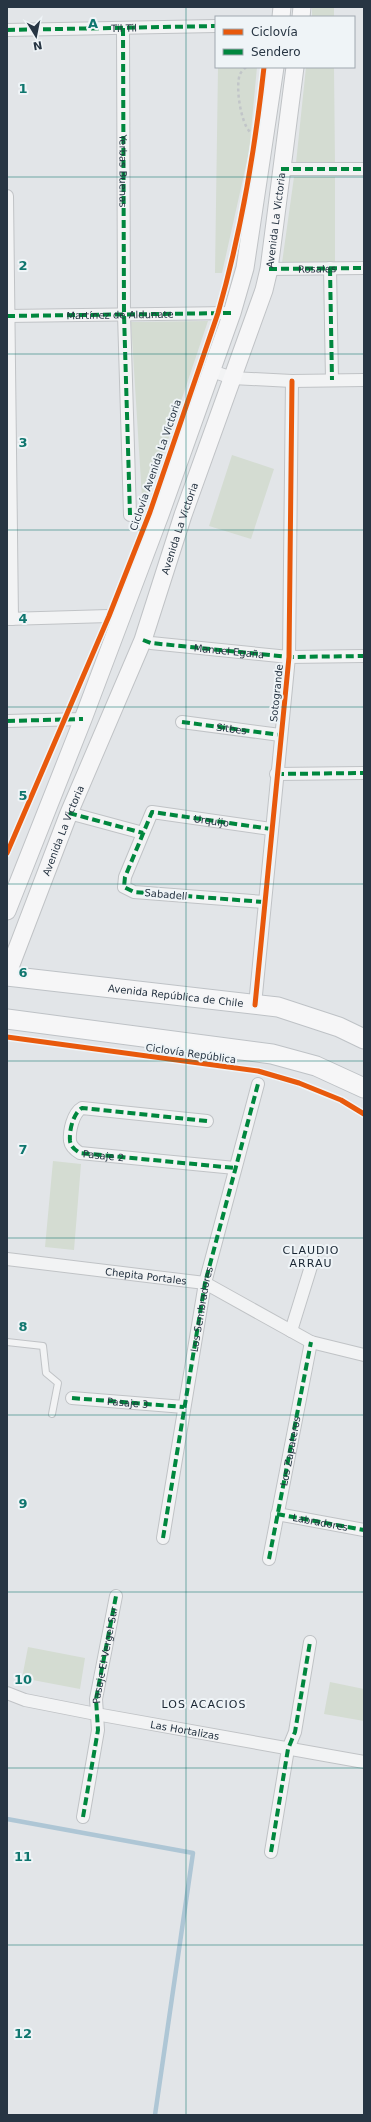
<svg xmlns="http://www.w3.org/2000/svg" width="371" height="2122" font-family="'DejaVu Sans',sans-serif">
<rect width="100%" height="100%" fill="#e2e5e8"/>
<path fill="#d4dcd2" d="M312,7H334V17H312Z
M218,67H257L249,152L222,273H215Z
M306,67H334L335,164L296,163Z
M294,177H335V263H282Z
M208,321L143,514L131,322Z
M232,455L274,469L251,539L209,526Z
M53,1161L81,1164L74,1250L45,1247Z
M28,1647L85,1658L80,1689L22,1678Z
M330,1682L364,1689V1721L324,1714Z"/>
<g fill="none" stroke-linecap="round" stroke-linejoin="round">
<path stroke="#aec6d5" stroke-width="4.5" d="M7,1819L193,1853L155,2115"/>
<defs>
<path id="lane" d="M7,1342L43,1346L46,1373L58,1383L52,1414"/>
<g id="street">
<path d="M123,28L124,314L130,515"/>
<path id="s1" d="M7,30L216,26"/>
<path d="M281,169H364"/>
<path d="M7,196L12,619"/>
<path d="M330,268L332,380"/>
<path d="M269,269L364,268"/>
<path d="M7,316L232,313"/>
<path d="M212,371L232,378L292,381L364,380"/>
<path d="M7,619L109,616L120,621"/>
<path d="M143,640L151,643L289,657L364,656"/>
<path d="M7,721L83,719"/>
<path d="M182,722L280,735"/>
<path d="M276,774L364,773"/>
<path d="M69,813L143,833"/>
<path d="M264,902L134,892L124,887L125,877L152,812L271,829"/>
<path d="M255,1005L289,657L292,381"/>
<path id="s2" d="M207,1121L82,1108C73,1113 69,1131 70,1141C71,1147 75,1150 80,1153L235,1168"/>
<path id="s3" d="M7,1259L205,1283L311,1342L364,1355"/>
<path d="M291,1331L313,1260"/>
<path d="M72,1398L184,1407"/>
<path id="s4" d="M277,1514L364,1530"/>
<path id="s5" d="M163,1538L205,1283L258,1084"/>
<path d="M269,1559L311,1342"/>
<path id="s6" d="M7,1693L25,1700L96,1714L364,1762"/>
<path d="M83,1817L98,1730L96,1699L116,1596"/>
<path d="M271,1852L288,1749L295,1732L310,1642"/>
</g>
<g id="secondary">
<path d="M281,17L282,7"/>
<path d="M301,17L302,7"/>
<path d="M7,911L83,719L160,515L232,313L245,268L275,67"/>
<path id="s7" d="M7,975L69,813L143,640L183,515L264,290L269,269L295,67"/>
</g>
<g id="primary">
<path id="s8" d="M7,976L278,1007L339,1027L364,1039"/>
<path d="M7,1019L272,1054L316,1066L364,1088"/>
</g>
</defs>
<use href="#lane" stroke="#c0c3c6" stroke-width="8"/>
<use href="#street" stroke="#c0c3c6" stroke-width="14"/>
<use href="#secondary" stroke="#c0c3c6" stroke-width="19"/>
<use href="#primary" stroke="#bec2c6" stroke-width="21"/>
<path stroke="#c1c5c8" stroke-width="2.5" stroke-dasharray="3 3" stroke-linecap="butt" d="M246,67C244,69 241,72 240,74C235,87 241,123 250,132"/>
<use href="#lane" stroke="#f2f3f4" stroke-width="6"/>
<use href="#street" stroke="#f2f3f4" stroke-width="12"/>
<use href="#secondary" stroke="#f6f6f7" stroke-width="17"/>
<use href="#primary" stroke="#f6f6f7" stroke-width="19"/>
<g stroke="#00873e" stroke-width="4" stroke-dasharray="8 4" stroke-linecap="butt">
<path id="s9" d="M123,28L124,314L130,515"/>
<path d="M7,30L216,26"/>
<path d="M281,169H364"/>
<path d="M330,268L332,380"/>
<path id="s10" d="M269,269L364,268"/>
<path id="s11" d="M7,316L232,313"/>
<path id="s12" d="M143,640L151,643L289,657L364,656"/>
<path d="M7,721L83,719"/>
<path id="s13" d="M182,722L280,735"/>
<path d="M276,774L364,773"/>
<path d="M69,813L143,833"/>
<path id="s14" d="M264,902L134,892L124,887L125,877L152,812L271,829"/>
<path d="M207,1121L82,1108C73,1113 69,1131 70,1141C71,1147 75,1150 80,1153L235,1168"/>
<path id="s15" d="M72,1398L184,1407"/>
<path d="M277,1514L364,1530"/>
<path d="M163,1538L205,1283L258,1084"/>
<path id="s16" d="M269,1559L311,1342"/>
<path id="s17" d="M83,1817L98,1730L96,1699L116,1596"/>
<path d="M271,1852L288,1749L295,1732L310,1642"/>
</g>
<defs>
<path id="cycleway" d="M7,853L109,616L150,512L218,313C241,233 255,150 264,67
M255,1005L289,657L292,381
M7,1037L258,1071L299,1083L341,1100L364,1114"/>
</defs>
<use href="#cycleway" stroke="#eff4f7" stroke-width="8"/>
<use href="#cycleway" stroke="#e8590c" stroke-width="5"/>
</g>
<path fill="none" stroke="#0f766e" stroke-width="1" stroke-opacity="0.55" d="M186,7V2115M7,177H364M7,354H364M7,530H364M7,707H364M7,884H364M7,1061H364M7,1238H364M7,1415H364M7,1592H364M7,1768H364M7,1945H364"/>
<g text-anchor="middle" stroke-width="4" stroke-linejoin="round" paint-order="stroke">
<g font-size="10" fill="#273543" stroke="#eff4f7">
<text dy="4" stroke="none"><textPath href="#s1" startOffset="117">Til Til</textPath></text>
<text dy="4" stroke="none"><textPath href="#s9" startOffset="143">Yerbas Buenas</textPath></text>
<text dy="4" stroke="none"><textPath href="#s7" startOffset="803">Avenida La Victoria</textPath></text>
<text dy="4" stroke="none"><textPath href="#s10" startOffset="48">Rosales</textPath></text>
<text dy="4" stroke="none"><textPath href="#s11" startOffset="113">Martínez de Aldunate</textPath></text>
<text transform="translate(155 465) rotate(-71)" y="4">Ciclovía Avenida La Victoria</text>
<text dy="4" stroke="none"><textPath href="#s7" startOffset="479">Avenida La Victoria</textPath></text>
<text dy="4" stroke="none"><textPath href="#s12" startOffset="87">Manuel Egaña</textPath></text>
<text transform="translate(276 693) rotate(-84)" y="4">Sotogrande</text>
<text dy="4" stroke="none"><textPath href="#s13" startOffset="50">Sitbes</textPath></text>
<text dy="4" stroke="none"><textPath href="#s14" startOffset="282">Urquijo</textPath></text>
<text dy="4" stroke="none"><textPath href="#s7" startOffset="155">Avenida La Victoria</textPath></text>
<text transform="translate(166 894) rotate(5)" y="4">Sabadell</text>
<text dy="4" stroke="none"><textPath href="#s8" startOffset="170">Avenida República de Chile</textPath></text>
<text transform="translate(191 1053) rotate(8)" y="4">Ciclovía República</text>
<text dy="4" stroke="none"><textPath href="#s2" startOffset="202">Pasaje 2</textPath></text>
<text dy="4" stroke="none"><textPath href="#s3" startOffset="140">Chepita Portales</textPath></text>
<text dy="4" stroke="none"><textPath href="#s5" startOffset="232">Los Sembradores</textPath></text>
<text dy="4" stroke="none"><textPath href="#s15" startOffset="56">Pasaje 3</textPath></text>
<text dy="4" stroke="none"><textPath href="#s16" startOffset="110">Los Zapateros</textPath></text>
<text dy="4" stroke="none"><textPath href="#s4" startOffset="44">Labradores</textPath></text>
<text dy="4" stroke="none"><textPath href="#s17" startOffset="164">Pasaje El Vergel Sur</textPath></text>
<text dy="4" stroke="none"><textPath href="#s6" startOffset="182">Las Hortalizas</textPath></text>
</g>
<g font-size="11" letter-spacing="1" fill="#192633" stroke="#eff4f7">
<text x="311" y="1254">CLAUDIO<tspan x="311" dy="13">ARRAU</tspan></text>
<text x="204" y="1708">LOS ACACIOS</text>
</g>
</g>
<g font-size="13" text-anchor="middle" font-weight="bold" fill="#0f766e" stroke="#eff4f7" stroke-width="4" stroke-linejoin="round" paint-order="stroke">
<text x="93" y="28">A</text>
<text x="23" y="93">1</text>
<text x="23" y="270">2</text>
<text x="23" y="447">3</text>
<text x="23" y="623">4</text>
<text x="23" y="800">5</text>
<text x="23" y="977">6</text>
<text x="23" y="1154">7</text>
<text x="23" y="1331">8</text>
<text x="23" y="1508">9</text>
<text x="23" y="1684">10</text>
<text x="23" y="1861">11</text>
<text x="23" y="2038">12</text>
</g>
<rect width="371" height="2122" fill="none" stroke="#273543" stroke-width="16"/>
<rect x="215" y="16" width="140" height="52" fill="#eff4f7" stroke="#9fa8af"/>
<rect x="223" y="29" width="20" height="6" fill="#e8590c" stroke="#9fa8af"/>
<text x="251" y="36" font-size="12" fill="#273543">Ciclovía</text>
<rect x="223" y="49" width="20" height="6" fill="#00873e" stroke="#9fa8af"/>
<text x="251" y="56" font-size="12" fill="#273543">Sendero</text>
<g transform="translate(36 36) rotate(170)" stroke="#eff4f7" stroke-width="3" paint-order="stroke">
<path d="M0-3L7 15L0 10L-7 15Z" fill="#273543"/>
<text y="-6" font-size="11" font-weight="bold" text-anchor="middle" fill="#273543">N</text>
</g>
</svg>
